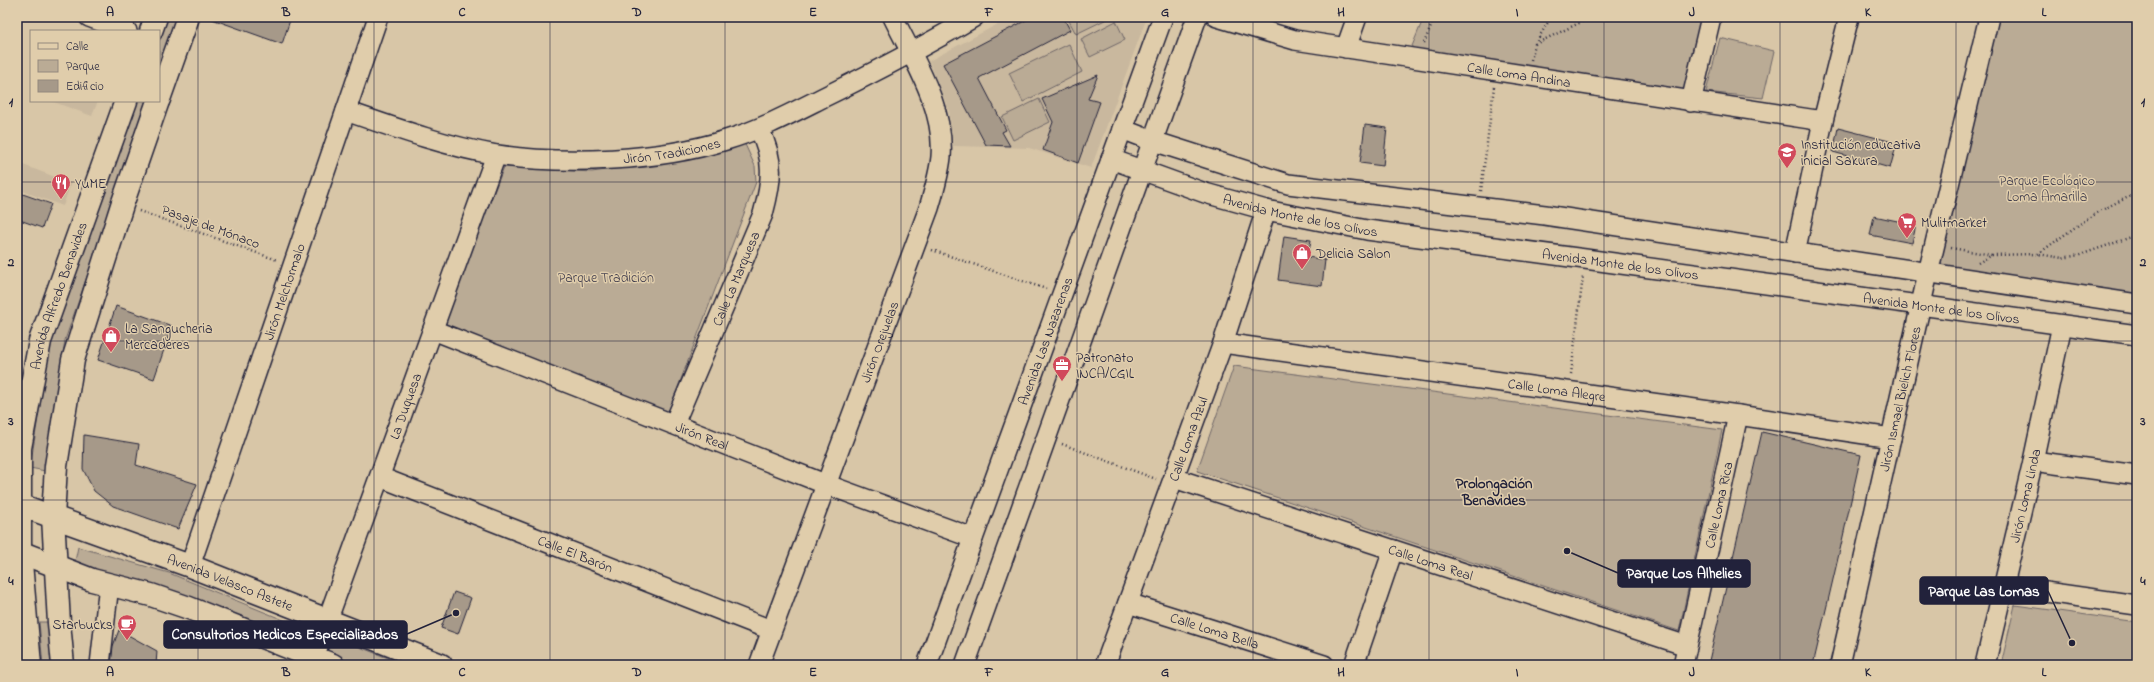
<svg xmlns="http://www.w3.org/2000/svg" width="2154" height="682" font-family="'Indie Flower',sans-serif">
<rect width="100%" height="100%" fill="#d8c6a7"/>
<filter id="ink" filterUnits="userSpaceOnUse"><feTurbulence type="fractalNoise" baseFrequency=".025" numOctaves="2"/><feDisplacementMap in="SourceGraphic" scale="8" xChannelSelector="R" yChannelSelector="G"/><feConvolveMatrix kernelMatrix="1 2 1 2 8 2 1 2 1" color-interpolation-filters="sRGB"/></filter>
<g filter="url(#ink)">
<path fill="#c9b89e" d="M1011,17H1147L1091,168L1029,148L953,146L949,111L929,61Z
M51,101H98L92,116Z
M18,163L71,183L63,206L17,189Z"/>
<path fill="#baab95" stroke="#6e6668" d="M163,17H177L159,68V31Z
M1067,17H1111L1076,34Z
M1424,17H1705L1686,94L1410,51Z
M1993,17H2107L2137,21V294L1936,266Z
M1116,21L1125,40L1090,57L1081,39Z
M1720,38L1774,51L1763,98L1706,92Z
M1069,44L1082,72L1023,102L1009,73Z
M1039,99L1050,122L1013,140L1002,117Z
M133,101H148L65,340L45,471L30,468L52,330Z
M743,140L755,166L756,182L667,416L440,327L504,167L592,172L635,166Z
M1234,366L1722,430L1679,631L1197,471Z
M78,547L169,573L308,630L303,645L74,566Z
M2015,605L2137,622V665H2001Z
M39,622H52L57,665H43Z
M331,636L406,665H352L326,655L324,649Z"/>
<path fill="#a69989" stroke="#22223b" d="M213,17H291L282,44L212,19Z
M1032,17H1063L1070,30L979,78L1006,130L1002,132L1010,146L986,145L943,64Z
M1098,75L1088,99L1100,102L1078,163L1043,150L1053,122L1042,99Z
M1365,125L1387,128L1383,166L1360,163Z
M1838,128L1897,143L1890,168L1833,152Z
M17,192L51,204L42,228L17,219Z
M1874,216L1916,225L1912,243L1870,235Z
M1284,236L1311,240L1308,257L1325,260L1322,286L1278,280Z
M116,306L172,326L154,379L98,360Z
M1762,432L1861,455L1842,541L1813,665H1708Z
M84,435L139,444L136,465L197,484L178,529L113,506L94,491L83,469Z
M454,592L471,598L458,634L441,628Z
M119,630L157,651L156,665H111L113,646Z"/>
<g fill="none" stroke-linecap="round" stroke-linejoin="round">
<defs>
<g id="minor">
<path d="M89,17L127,31"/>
<path id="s1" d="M1217,17L1295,40L1823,121"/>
<path d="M1346,48L1357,17"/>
<path d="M1691,102L1711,17"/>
<path id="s2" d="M346,111C395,128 445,146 497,155C565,165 660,161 726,140C760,130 792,113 824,97C875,72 925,46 974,17"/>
<path d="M1122,129L1153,141L1288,184L1545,215L2137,304"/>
<path id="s3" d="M1111,159L1205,193L1266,210L1367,230L1585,259L2137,335"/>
<path d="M1795,253L1823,121L1849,17"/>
<path id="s4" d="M433,330L825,484L973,538"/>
<path id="s5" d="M1223,343L1738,415L1891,438"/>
<path id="s6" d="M674,424L763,214C772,181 775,160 759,129"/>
<path d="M2033,461L2137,475"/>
<path id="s7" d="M380,477L771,630"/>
<path id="s8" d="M1174,478L1687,646"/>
<path id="s9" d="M190,566L378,17"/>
<path d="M2003,586L2137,605"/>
<path id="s10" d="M1128,603L1324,665"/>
<path id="s11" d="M314,657L496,155"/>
<path d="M100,665L109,584"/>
<path id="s12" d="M759,665L929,208C934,191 939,175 941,157C945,108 914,60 893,17"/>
<path id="s13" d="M927,665L1163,17"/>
<path d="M965,665L1197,17"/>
<path id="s14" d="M1105,665L1223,343L1266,210"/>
<path d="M1354,665L1393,550"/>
<path id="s15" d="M1683,665L1738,415"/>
<path id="s16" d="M1840,665L1928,273L1989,17"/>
<path id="s17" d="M1985,665L2033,461L2062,325"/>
</g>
<g id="major">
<path d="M151,31L156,17"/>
<path d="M159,99L188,17"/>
<path id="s18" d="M17,504L190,566L441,665"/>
<path d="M17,551L92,580L151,595L189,608L333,665"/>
<path id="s19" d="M30,665L20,552V448L40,341L126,101"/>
<path d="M63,665L59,623L53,517L56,466L73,360L122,205L158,101"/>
</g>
</defs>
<use href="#minor" stroke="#22223b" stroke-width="22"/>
<use href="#major" stroke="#22223b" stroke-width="25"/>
<path stroke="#22223b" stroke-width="2.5" stroke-dasharray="1 3" stroke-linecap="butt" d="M2110,17L2137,21
M1424,43L1435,17
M1535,44L1592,17
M1531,60L1535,44L1551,17
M1481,191L1494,87
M139,211L277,260
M1951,248L1992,255
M932,250L1046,289
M2038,254C2070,231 2100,207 2137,194
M1978,263L1992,255L2038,254L2062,258L2080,255L2137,235
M1571,374L1583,276
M1062,444L1156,479"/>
<use href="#minor" stroke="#e0cdab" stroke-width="19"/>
<use href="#major" stroke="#e0cdab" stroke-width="22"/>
</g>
</g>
<path fill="none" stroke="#22223b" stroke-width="1" stroke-opacity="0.55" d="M198,17V665M374,17V665M550,17V665M725,17V665M901,17V665M1077,17V665M1253,17V665M1429,17V665M1604,17V665M1780,17V665M1956,17V665M17,182H2137M17,341H2137M17,500H2137"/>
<defs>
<symbol id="school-pin" viewBox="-11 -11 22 30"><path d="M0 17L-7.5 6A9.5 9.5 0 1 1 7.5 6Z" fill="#d1495b" stroke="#e0cdab"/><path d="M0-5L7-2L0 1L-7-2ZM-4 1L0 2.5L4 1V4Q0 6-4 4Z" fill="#fff"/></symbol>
<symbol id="restaurant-pin" viewBox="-11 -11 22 30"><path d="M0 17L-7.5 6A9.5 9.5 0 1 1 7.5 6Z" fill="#d1495b" stroke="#e0cdab"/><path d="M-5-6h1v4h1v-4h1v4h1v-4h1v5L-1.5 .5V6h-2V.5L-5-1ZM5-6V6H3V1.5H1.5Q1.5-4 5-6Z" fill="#fff"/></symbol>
<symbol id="supermarket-pin" viewBox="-11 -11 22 30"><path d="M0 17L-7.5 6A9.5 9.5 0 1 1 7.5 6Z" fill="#d1495b" stroke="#e0cdab"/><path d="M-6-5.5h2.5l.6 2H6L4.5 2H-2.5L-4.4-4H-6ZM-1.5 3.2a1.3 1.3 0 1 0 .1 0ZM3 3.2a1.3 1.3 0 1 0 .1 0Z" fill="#fff"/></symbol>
<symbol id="shop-pin" viewBox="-11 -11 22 30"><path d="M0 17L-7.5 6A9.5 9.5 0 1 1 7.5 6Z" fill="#d1495b" stroke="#e0cdab"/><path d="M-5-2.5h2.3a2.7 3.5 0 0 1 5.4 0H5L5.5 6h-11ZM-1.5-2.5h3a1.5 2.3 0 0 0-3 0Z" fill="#fff"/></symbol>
<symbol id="office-pin" viewBox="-11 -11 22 30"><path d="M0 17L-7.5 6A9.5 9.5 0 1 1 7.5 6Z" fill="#d1495b" stroke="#e0cdab"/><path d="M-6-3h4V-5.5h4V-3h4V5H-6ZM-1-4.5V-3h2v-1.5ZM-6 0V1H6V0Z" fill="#fff"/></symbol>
<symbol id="cafe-pin" viewBox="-11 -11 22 30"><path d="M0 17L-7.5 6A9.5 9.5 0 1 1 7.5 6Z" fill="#d1495b" stroke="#e0cdab"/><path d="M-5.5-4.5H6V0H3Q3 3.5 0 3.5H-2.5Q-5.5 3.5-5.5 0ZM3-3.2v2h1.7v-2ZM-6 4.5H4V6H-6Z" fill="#fff"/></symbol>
</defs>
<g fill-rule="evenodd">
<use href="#school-pin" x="1776" y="141" width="22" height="30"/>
<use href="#restaurant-pin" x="50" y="172" width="22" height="30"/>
<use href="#supermarket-pin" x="1896" y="211" width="22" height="30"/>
<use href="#shop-pin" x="1291" y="242" width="22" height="30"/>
<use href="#shop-pin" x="100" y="325" width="22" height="30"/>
<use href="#office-pin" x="1051" y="354" width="22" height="30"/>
<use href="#cafe-pin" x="116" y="613" width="22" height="30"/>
</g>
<g text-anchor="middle" stroke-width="3" stroke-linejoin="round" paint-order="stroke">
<g font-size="14" fill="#22223b" stroke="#e0cdab">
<text dy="5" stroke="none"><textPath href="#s1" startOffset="308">Calle Loma Andina</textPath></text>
<text dy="5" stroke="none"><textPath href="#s2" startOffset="333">Jirón Tradiciones</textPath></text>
<text dy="5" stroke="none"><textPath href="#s3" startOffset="198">Avenida Monte de los Olivos</textPath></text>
<text transform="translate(211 226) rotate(20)" y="5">Pasaje de Mónaco</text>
<text dy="5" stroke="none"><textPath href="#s3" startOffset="522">Avenida Monte de los Olivos</textPath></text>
<text dy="5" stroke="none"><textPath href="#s6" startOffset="158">Calle La Marquesa</textPath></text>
<text dy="5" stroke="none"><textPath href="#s9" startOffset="290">Jirón Melchormalo</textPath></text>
<text dy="5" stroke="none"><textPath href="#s19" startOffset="375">Avenida Alfredo Benavides</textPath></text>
<text dy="5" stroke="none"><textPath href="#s3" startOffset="846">Avenida Monte de los Olivos</textPath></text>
<text dy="5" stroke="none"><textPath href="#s12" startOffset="345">Jirón Orejuelas</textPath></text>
<text dy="5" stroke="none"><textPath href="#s13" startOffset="345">Avenida Las Nazarenas</textPath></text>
<text dy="5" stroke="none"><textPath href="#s5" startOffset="337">Calle Loma Alegre</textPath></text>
<text dy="5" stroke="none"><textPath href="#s16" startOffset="273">Jirón Ismael Bielich Flores</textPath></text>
<text dy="5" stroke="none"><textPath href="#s11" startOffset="267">La Duquesa</textPath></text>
<text dy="5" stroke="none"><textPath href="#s4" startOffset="289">Jirón Real</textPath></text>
<text dy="5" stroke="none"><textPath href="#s14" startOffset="241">Calle Loma Azul</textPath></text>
<text dy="5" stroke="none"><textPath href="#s17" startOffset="174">Jirón Loma Linda</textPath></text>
<text dy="5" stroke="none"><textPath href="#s15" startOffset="164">Calle Loma Rica</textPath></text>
<text dy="5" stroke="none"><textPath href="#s7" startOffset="210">Calle El Barón</textPath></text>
<text dy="5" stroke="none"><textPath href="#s8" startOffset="270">Calle Loma Real</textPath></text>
<text dy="5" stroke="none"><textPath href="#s18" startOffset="227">Avenida Velasco Astete</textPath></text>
<text dy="5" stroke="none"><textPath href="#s10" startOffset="91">Calle Loma Bella</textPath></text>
</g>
<g font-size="14" fill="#22223b" stroke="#e0cdab" text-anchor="start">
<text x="1801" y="149">Institución educativa<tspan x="1801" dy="16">inicial Sakura</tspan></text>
<text x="75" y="188">YuME</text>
<text x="1921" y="227">Mulitmarket</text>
<text x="1316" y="258">Delicia Salon</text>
<text x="125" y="333">La Sangucheria<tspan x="125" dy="16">Mercaderes</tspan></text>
<text x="1076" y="362">Patronato<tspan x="1076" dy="16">INCA/CGIL</tspan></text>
<text x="113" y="629" text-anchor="end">Starbucks</text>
</g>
<g font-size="14" fill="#403d4d" stroke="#e0cdab">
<text x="2047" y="185">Parque Ecológico<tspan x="2047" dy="16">Loma Amarilla</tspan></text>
<text x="606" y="282">Parque Tradición</text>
</g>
<g font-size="15" font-weight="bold" fill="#22223b" stroke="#e0cdab">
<text x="1494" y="488">Prolongación<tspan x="1494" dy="17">Benavides</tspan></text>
</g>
</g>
<path fill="none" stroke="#22223b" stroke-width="1.5" d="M1567 551L1618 573M2072 643L2048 591M456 613L407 634"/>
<g fill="#22223b" stroke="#e0cdab" stroke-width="1.5">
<circle cx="1567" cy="551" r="4"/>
<circle cx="2072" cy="643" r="4"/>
<circle cx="456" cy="613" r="4"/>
</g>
<g fill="#22223b" stroke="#22223b" stroke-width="1.5">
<rect x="1618" y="560" width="132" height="27" rx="4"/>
<rect x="1920" y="577" width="128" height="27" rx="4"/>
<rect x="164" y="621" width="243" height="27" rx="4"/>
</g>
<g font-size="15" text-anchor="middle" font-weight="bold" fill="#fff">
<text x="1684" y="578">Parque Los Alhelies</text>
<text x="1984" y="596">Parque Las Lomas</text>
<text x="285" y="639">Consultorios Medicos Especializados</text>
</g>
<rect width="2154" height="682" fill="none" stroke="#e0cdab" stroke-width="44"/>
<rect x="30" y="30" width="130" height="72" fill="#e0cdab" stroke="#94897e"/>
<rect x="38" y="43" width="20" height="6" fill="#e0cdab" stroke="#94897e"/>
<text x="66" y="50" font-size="12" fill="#22223b">Calle</text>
<rect x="38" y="60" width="20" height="12" fill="#baab95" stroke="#94897e"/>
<text x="66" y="70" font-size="12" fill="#22223b">Parque</text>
<rect x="38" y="80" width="20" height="12" fill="#a69989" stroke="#94897e"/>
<text x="66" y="90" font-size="12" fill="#22223b">Edificio</text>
<rect x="22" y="22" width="2110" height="638" fill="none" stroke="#22223b" stroke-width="1.5"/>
<g font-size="13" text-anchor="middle" font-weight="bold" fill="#22223b">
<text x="110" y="16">A</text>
<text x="286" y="16">B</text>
<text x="462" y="16">C</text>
<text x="637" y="16">D</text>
<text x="813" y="16">E</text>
<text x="989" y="16">F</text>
<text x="1165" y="16">G</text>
<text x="1341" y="16">H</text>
<text x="1517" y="16">I</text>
<text x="1692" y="16">J</text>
<text x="1868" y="16">K</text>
<text x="2044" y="16">L</text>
<text x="11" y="106">1</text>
<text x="2143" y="106">1</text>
<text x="11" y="266">2</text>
<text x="2143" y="266">2</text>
<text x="11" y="425">3</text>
<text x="2143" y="425">3</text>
<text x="11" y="585">4</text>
<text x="2143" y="585">4</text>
<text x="110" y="676">A</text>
<text x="286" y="676">B</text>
<text x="462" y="676">C</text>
<text x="637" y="676">D</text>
<text x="813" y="676">E</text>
<text x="989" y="676">F</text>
<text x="1165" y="676">G</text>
<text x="1341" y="676">H</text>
<text x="1517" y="676">I</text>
<text x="1692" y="676">J</text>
<text x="1868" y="676">K</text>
<text x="2044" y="676">L</text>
</g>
</svg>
